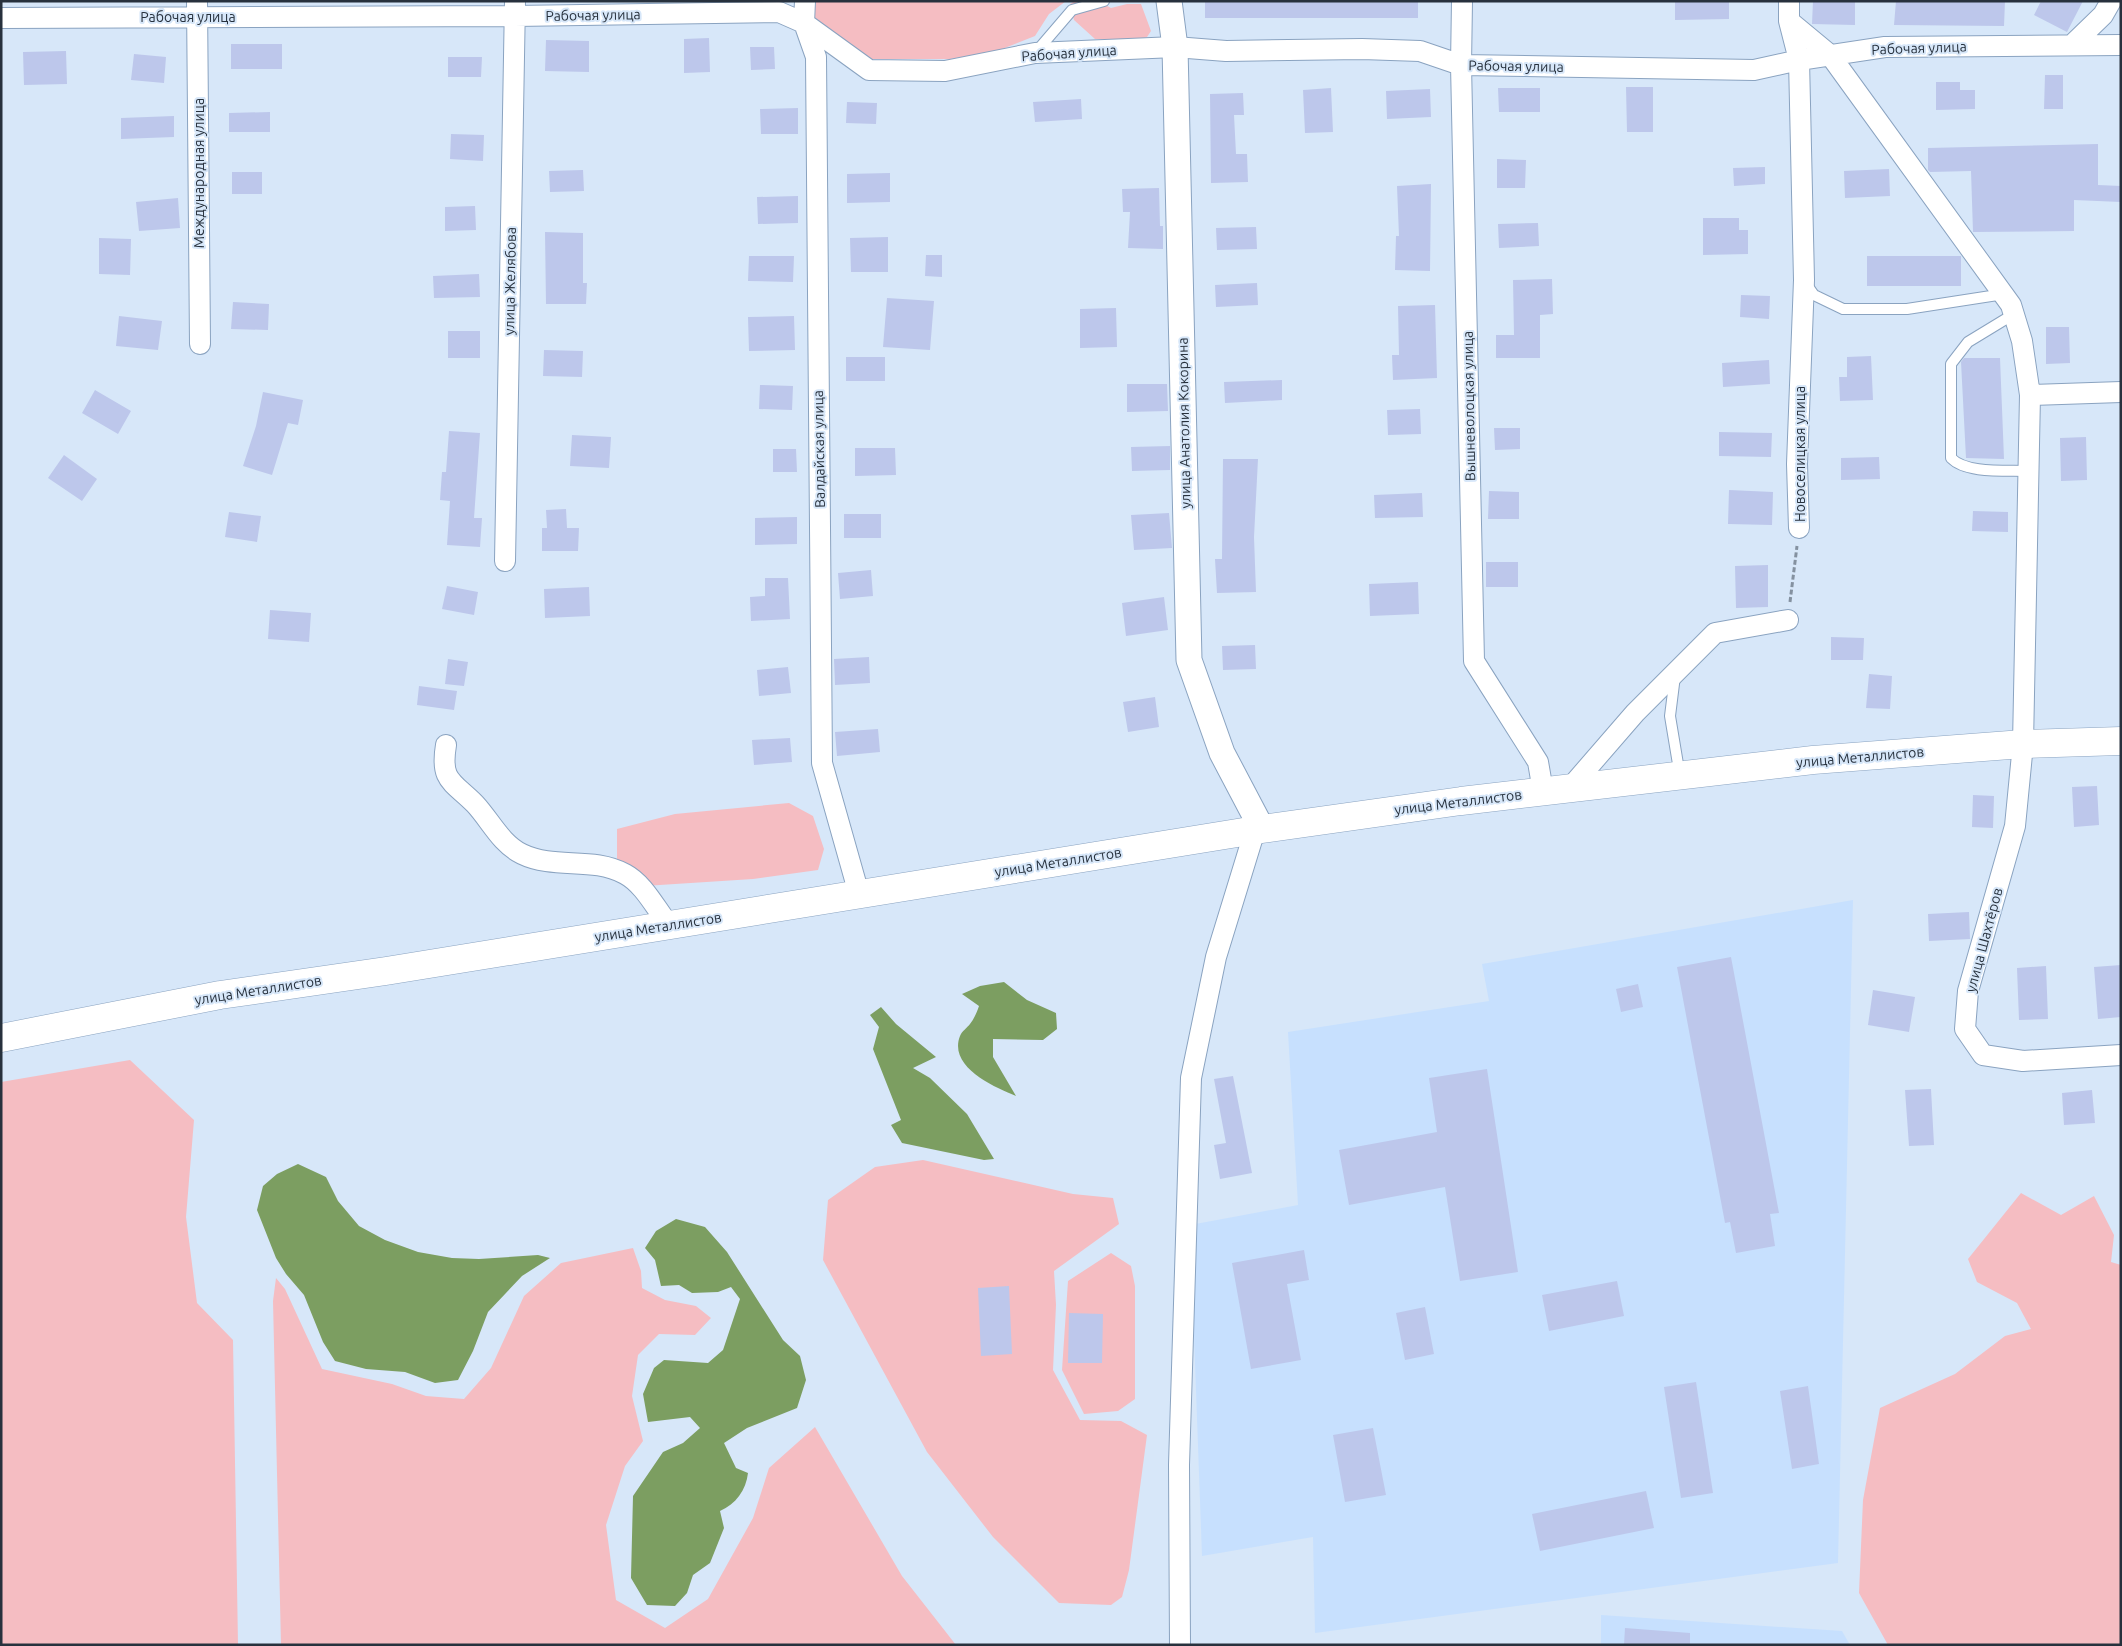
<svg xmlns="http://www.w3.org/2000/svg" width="2122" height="1646" font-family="Ubuntu,sans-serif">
<rect width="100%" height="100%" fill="#d7e7f9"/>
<path fill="#c7e0fe" d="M1853,900L1838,1563L1315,1633L1313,1537L1202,1556L1190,1225L1298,1205L1288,1032L1489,1001L1482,964Z
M1601,1615L1842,1631L1850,1645H1601Z"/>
<path fill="#f5bdc2" d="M816,1H1066L1049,14L1035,36L997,51L950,59H869L841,42L813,17Z
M1075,1H1098L1111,8L1127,4H1141L1151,31L1147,37L1136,41L1095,39L1074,20L1070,4Z
M789,803L813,816L824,849L818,870L753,879L644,886L617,859V829L675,814Z
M130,1060L194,1120L186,1217L197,1303L233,1340L238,1645H1V1082Z
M923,1160L1073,1194L1113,1198L1119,1224L1054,1271L1056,1305L1053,1370L1080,1420L1121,1421L1147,1435L1129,1570L1122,1597L1111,1605L1059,1603L993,1537L927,1452L823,1260L828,1200L875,1167Z
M2021,1193L2061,1215L2094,1196L2114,1235L2111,1262L2121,1265V1645H1888L1859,1593L1863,1500L1880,1408L1955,1374L2005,1336L2031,1329L2017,1303L1977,1282L1968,1259Z
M633,1248L641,1271L642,1288L665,1300L696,1306L711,1318L695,1335L659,1334L638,1355L632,1396L643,1441L625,1466L606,1525L616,1600L665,1628L708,1599L753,1518L769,1468L815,1427L902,1576L956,1645H281L273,1301L276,1278L285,1289L322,1369L392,1384L426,1396L464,1399L491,1368L524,1296L561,1263Z
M1111,1253L1131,1266L1135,1286V1399L1118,1411L1084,1414L1062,1370L1068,1281Z"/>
<path fill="#7c9e61" d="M1004,982L1027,1000L1056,1013L1057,1029L1043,1040L993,1039V1057L1016,1096C994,1087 948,1067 960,1036C962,1031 967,1028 970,1024C974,1019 977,1012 979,1006L962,994L980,986Z
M881,1007L896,1024L936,1057L913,1068L930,1078L967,1114L994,1159L984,1160L902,1143L891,1125L901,1120L873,1049L879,1027L870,1015Z
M298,1164L326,1177L338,1201L359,1226L385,1240L418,1252L452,1258L479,1259L538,1255L550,1258L522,1276L488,1312L473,1351L458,1380L435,1383L405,1372L366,1369L335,1361L323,1342L304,1295L286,1274L276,1258L257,1210L263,1186L277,1174Z
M676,1219L705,1227L727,1252L783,1340L800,1356L806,1380L797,1408L747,1428L724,1443L736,1468L748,1473C746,1490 736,1504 720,1511L724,1528L710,1563L693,1575L687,1593L675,1606L647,1605L631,1578L633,1496L663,1452L683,1443L700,1428L690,1417L648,1422L643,1394L654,1368L664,1360L708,1363L723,1350L740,1299L731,1287L718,1292L692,1293L679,1285L661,1286L655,1260L645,1248L656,1231Z"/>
<path fill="#bdc7eb" d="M1205,1H1418V18H1205Z
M1675,1H1729V19L1675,20Z
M1813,1H1855V25L1812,24Z
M1896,1H2005L2004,26L1894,25Z
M2041,1H2083L2067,32L2034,15Z
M709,38L710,72L684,73V39Z
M546,40L589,41V72L545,71Z
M231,44H282V69H231Z
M750,47H774L775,69L751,70Z
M66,51L67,84L24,85L23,52Z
M134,54L166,57L164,83L131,80Z
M448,57H482L481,77H448Z
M2045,75H2063V109H2044Z
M1936,82H1960V90H1975V109L1936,110Z
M1626,87H1653V132H1627Z
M1331,88L1333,132L1305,133L1303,90Z
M1498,88H1540V112H1499Z
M1430,89L1431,117L1387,119L1386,91Z
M1243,93L1244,115H1234L1236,154H1247L1248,182L1211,183L1210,94Z
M1081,99L1082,119L1035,122L1033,102Z
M847,102L877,103L876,124L846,123Z
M798,108V134H761L760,109Z
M270,112V132H229V113Z
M174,116V137L121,139V118Z
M451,134L484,135L483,161L450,159Z
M2098,144V185L2121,186V202L2074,200V231L1973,232L1971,171L1930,172L1928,170V148Z
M1497,159L1526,160L1525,188H1497Z
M1765,167V184L1734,186L1733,168Z
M1889,169L1890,196L1845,198L1844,171Z
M583,170L584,191L550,192L549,171Z
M232,172H262V194H232Z
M890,173V202L847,203V174Z
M1431,184L1430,271L1395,270L1396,236H1399L1397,186Z
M1159,188L1160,226H1163V249L1128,248L1130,212H1123L1122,189Z
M798,196V223L758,224L757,197Z
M178,198L180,228L139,231L136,202Z
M475,206L476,230L445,231V207Z
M1703,218H1739V230H1748V254L1703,255Z
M1538,223L1539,246L1499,248L1498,224Z
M1256,227L1257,249L1217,250L1216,228Z
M545,232L583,233V283H587L586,304H546Z
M888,237V272H851L850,238Z
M99,238L131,239L130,275L99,274Z
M926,255H942V277L925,276Z
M749,256H794L793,282L748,281Z
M1867,256H1961V286H1867Z
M479,274L480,297L434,298L433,276Z
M1552,279L1553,314L1540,315V358H1496V335H1514L1513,280Z
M1257,283L1258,305L1216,307L1215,285Z
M1741,295L1770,296L1769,319L1740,317Z
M887,298L934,301L930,350L883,347Z
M233,302L269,304L268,330L231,329Z
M1435,305L1437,378L1393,380L1392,355H1399L1398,306Z
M1116,308L1117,347L1080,348V309Z
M119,316L162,321L158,350L116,346Z
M794,316L795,350L749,351L748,317Z
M2046,327H2069L2070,363L2046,364Z
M448,331H480V358H448Z
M544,350L583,351L582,377L543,376Z
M1871,356L1873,400L1840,401L1839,377H1847V357Z
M846,357H885V381H846Z
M1964,358H2000L2004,459L1966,458L1961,362Z
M1769,360L1770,384L1723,387L1722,363Z
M1282,380V400L1225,403L1224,382Z
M1127,384H1167L1168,411L1127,412Z
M760,385L793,386L792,410L759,409Z
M95,390L131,411L118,434L82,413Z
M263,392L303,400L298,425L288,423L272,475L243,466L256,426Z
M1420,409L1421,434L1388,435L1387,410Z
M1494,428H1520V449L1495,450Z
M449,431L480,433L474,518H482L480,547L447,545L450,501L440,500L442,472H446Z
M1719,432L1772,433L1771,457L1719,456Z
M572,435L611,437L609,468L570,466Z
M2086,437L2087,480L2061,481L2060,438Z
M1170,446V470L1132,471L1131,447Z
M855,448H895L896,475L855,476Z
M773,449H796L797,472H773Z
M64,455L97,479L82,501L48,478Z
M1879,457L1880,479L1841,480V458Z
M1223,459H1258L1254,537L1256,592L1217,593L1215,559H1222Z
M1729,490L1773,492L1772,525L1728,524Z
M1489,491L1519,492V519H1488Z
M1422,493L1423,517L1375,518L1374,495Z
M566,509L567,528H579L578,551H542V528H547L546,510Z
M1973,511L2008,512V532L1972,531Z
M229,512L261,516L257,542L225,537Z
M1169,513L1172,548L1134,550L1131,515Z
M844,514H881V538H844Z
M797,517V544L755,545V518Z
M1486,562H1518V587H1486Z
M1768,565V607L1736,608L1735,566Z
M871,570L873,596L840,599L838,573Z
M765,578H788L790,619L751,621L750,597L765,596Z
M1418,582L1419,614L1370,616L1369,584Z
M447,586L478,592L474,615L442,609Z
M589,587L590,616L545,618L544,589Z
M1164,597L1168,630L1126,636L1122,603Z
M270,610L311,613L309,642L268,639Z
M1831,637L1864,638L1863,660H1831Z
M1255,645L1256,669L1223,670L1222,646Z
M869,657L870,683L835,685L834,659Z
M448,659L468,662L464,686L445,684Z
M788,667L791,693L759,696L757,670Z
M1869,674L1892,676L1890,709L1866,708Z
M419,686L457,691L454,710L417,705Z
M1155,697L1159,727L1128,732L1123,702Z
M878,729L880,752L837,756L835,732Z
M790,738L792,762L754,765L752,740Z
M2097,786L2099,825L2074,827L2072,787Z
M1973,795L1994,796L1993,828L1972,827Z
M1969,912L1970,939L1929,941L1928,914Z
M1731,957L1779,1213L1770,1214L1775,1246L1736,1253L1730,1222L1725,1223L1677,967Z
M2121,965V1017L2098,1019L2094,967Z
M2046,966L2048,1019L2019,1020L2017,968Z
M1638,984L1643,1007L1621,1012L1616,989Z
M1873,990L1915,997L1909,1032L1868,1025Z
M1487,1069L1518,1272L1460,1281L1445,1187L1349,1205L1339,1150L1437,1132L1429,1078Z
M1233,1076L1252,1173L1220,1179L1214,1145L1226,1143L1214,1079Z
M1931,1089L1934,1145L1909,1146L1905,1090Z
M2092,1090L2095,1123L2064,1125L2062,1093Z
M1304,1250L1309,1280L1287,1284L1301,1360L1251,1369L1232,1263Z
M1617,1281L1624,1316L1549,1331L1542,1295Z
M1009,1286L1012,1354L981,1356L978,1288Z
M1425,1307L1434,1354L1405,1360L1396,1313Z
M1069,1313L1103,1314L1102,1363H1068Z
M1696,1382L1713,1493L1681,1498L1664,1387Z
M1808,1386L1819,1464L1792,1469L1780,1391Z
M1373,1428L1386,1495L1345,1502L1333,1435Z
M1646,1491L1654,1528L1540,1551L1532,1514Z
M1625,1628L1690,1633V1645H1624Z"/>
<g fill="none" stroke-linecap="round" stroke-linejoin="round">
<defs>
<path id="service" d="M1036,52L1072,10L1104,1
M1807,285L1814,295L1843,309H1907L2004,294
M2014,314L1968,342L1951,364V458C1966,474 2007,470 2028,471
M1675,676L1670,716L1680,776"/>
<path id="minor" d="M197,1L200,344
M805,1L804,23L816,57L822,763L859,894
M1462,1L1461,65L1474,661L1538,762L1543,791
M1789,1V21L1799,60L1804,280L1797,464L1799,528
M1,18L515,16L779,12L804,23L869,70L945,71L1035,53L1175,47L1226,51L1362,49L1420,51L1461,65L1754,70L1799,60L1885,47L2121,45
M1789,21L1830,55L2011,305L2022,341L2030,395L2023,744L2015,826L1968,991L1965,1029L1983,1055L2023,1061L2121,1055
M2072,45L2103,15L2111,1
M2030,395L2121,392
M505,561L515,1
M446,745C440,781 452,781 475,804C490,820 501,844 522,854C555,870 592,856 625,874C644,884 656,909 669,925
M1570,788L1635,713L1715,633L1788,620
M1180,1645L1179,1465L1191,1078L1216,957L1255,830"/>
<path id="tertiary" d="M1169,1L1175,47L1189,660L1222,753L1262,829"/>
<path id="primary" d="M1,1038L220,995L386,971L1262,829L1461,801L1813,760L2023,744L2121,741"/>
</defs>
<use href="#service" stroke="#8aa3c0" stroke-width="12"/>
<use href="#minor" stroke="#8aa3c0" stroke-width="22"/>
<use href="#tertiary" stroke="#8aa3c0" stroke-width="27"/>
<use href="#primary" stroke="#8aa3c0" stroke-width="29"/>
<path stroke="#8491a0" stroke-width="3" stroke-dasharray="5 2.5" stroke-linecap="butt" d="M1790,602L1797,546"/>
<use href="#service" stroke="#fff" stroke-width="10"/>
<use href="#minor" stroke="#fff" stroke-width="20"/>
<use href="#tertiary" stroke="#fff" stroke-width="25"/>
<use href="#primary" stroke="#fff" stroke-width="28"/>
</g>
<g text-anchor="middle" stroke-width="4" stroke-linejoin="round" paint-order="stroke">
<g font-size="14" fill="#27313d" stroke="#d7e7f9">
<text transform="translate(593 15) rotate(-1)" y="5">Рабочая улица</text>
<text x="188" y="22">Рабочая улица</text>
<text transform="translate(1919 48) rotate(-2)" y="5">Рабочая улица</text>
<text transform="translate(1069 53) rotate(-4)" y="5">Рабочая улица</text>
<text transform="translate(1516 66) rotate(1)" y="5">Рабочая улица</text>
<text transform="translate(199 173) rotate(-90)" y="5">Международная улица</text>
<text transform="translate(510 281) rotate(-89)" y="5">улица Желябова</text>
<text transform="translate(1469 406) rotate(-91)" y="5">Вышневолоцкая улица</text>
<text transform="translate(1184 423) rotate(-91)" y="5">улица Анатолия Кокорина</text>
<text transform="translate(819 449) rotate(-91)" y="5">Валдайская улица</text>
<text transform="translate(1800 454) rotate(-90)" y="5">Новоселицкая улица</text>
<text transform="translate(1860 757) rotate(-5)" y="5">улица Металлистов</text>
<text transform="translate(1458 802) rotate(-7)" y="5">улица Металлистов</text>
<text transform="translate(1058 862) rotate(-9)" y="5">улица Металлистов</text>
<text transform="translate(658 927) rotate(-9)" y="5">улица Металлистов</text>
<text transform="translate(1984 940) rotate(-75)" y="5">улица Шахтёров</text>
<text transform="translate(258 990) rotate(-9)" y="5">улица Металлистов</text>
</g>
</g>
<rect width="2122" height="1646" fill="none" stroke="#27313d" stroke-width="5"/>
</svg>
